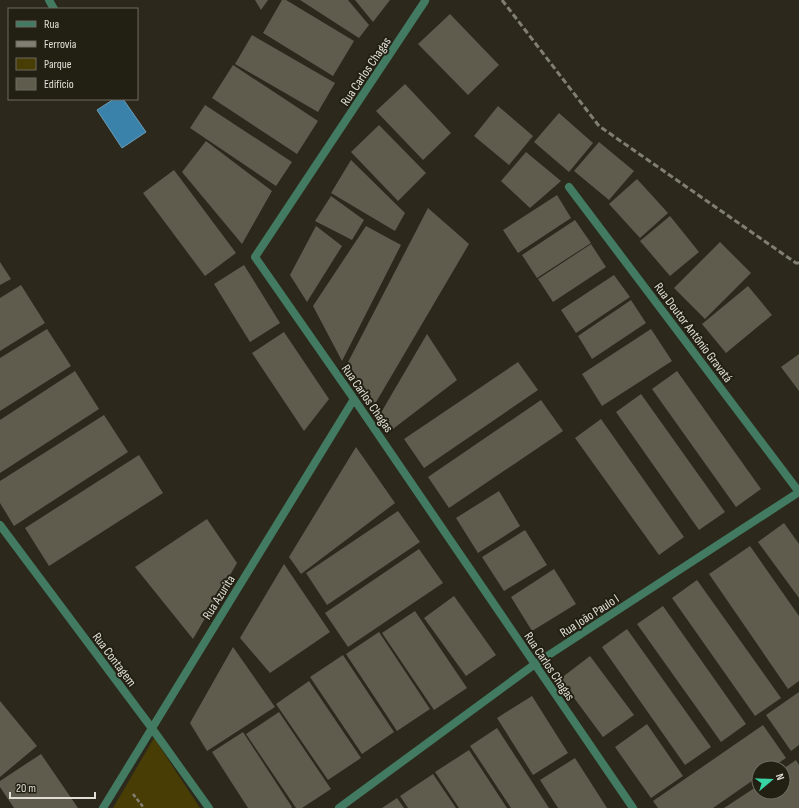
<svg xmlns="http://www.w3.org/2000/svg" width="799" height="808" font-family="'Sofia Sans Condensed',sans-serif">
<rect width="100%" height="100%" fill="#2c291c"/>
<path fill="#473d05" d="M154,738L200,808H113Z"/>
<path fill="#3b82ab" stroke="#6c9eb8" d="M114,99H123L146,132L122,148L97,110Z"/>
<path fill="#5f5c4e" d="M255,0H268L261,10Z
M282,0H286L354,41L333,76L263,33Z
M300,0H348L369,25L359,38Z
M355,0H390L373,22Z
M450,14L499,65L468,95L418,44Z
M252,35L335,83L318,112L235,64Z
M233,65L318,121L297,154L212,98Z
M405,84L451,133L423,160L376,111Z
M205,105L292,162L276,186L190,128Z
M498,106L533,136L509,165L474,136Z
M559,113L593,143L569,172L534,142Z
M379,125L426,173L398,201L351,152Z
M206,141L272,191L242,244L182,172Z
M599,142L634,171L609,200L574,171Z
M526,152L561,181L530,208L501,181Z
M351,160L405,213L395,231L331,193Z
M174,170L236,253L205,276L143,193Z
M637,179L668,213L640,238L609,204Z
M557,195L571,218L518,253L503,230Z
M331,196L364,220L352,240L315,221Z
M428,208L469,244L372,409L345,368Z
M670,216L699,252L670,276L640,241Z
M575,220L591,243L537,278L522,255Z
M316,226L342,246L307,302L290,275Z
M366,226L401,245L342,361L313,306Z
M720,242L751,273L705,319L674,288Z
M591,244L606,267L553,302L538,279Z
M0,262L11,279L0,285Z
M244,265L280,323L250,342L214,284Z
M614,275L630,297L576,333L561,310Z
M21,285L45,323L0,351V298Z
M748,286L772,315L726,353L702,324Z
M631,300L646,323L592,359L578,336Z
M47,329L71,366L0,411V358Z
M651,329L672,361L602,406L582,374Z
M284,332L329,399L304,431L252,353Z
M427,334L457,380L389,432L379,416Z
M799,354V391L781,367Z
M518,362L538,390L424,468L404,439Z
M75,371L99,409L0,473V420Z
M677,371L761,489L736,507L652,389Z
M641,394L725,512L699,530L616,412Z
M541,400L563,431L449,508L428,477Z
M104,415L128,452L14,526L0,503V481Z
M601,419L684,537L659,555L575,438Z
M356,447L395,503L301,574L289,557Z
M139,455L163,493L49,566L25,528Z
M499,491L520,526L478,553L456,518Z
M398,511L420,542L327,605L306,573Z
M207,519L237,563L193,639L135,567Z
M784,523L799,544V598L758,542Z
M525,530L547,565L504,591L482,557Z
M750,546L799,616V681L788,689L709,574Z
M419,549L443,583L348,647L325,613Z
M284,564L330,632L270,673L240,638Z
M554,569L576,604L532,631L511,597Z
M697,580L781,698L755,716L672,598Z
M454,596L496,655L466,676L424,618Z
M663,606L746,724L721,742L637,624Z
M415,611L467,688L434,710L382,633Z
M627,629L711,747L685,765L602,647Z
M379,632L430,709L397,731L346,654Z
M233,647L275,707L207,751L190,723Z
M343,655L394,732L362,754L310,677Z
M590,656L634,715L603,737L560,679Z
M309,681L361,758L328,780L276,704Z
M799,692V745L791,751L766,715Z
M532,696L568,753L533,775L497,718Z
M0,701L37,746L0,777Z
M279,712L331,789L302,808H296L246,734Z
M647,724L683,776L651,798L615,747Z
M763,725L786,758L771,768H759V776L713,808H658L653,801Z
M497,728L549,808H511L470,746Z
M243,732L292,807L291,808H248L212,752Z
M469,750L507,808H459L435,772Z
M41,754L78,808H14L0,787V781Z
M575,758L607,808H558L540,780Z
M796,760L799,765V808H724L759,785V792H783V769Z
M433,774L456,808H408L400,796Z
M397,798L404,808H382Z"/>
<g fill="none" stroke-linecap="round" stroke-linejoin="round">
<path stroke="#827f74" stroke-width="2.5" stroke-dasharray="4 2" stroke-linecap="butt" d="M133,794L144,808"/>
<path stroke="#427a62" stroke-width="8" d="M49,0L54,9
M425,1L255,257L354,399L633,808
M569,187L799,492
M0,525L151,727L209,808
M103,808L354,399
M339,808L535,664L799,492"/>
<path stroke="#817f74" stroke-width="3" stroke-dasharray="6 3" stroke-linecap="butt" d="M502,0L599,126L796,263H799"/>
</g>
<g text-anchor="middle" stroke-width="4" stroke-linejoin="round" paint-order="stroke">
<g font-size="13" fill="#e0ded6" stroke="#221f13">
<text transform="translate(365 71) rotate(-56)" y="5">Rua Carlos Chagas</text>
<text transform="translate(694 332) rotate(53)" y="5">Rua Doutor Antônio Gravatá</text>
<text transform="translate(368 398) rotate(55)" y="5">Rua Carlos Chagas</text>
<text transform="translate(218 597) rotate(-58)" y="5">Rua Azurita</text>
<text transform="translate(589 615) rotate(-33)" y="5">Rua João Paulo I</text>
<text transform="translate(115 659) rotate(53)" y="5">Rua Contagem</text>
<text transform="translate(550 666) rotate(56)" y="5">Rua Carlos Chagas</text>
</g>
</g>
<rect x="8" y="8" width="130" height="92" fill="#221f13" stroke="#6e6b61"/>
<rect x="16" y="21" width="20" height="6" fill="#427a62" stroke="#6e6b61"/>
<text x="44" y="28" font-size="12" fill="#e0ded6">Rua</text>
<rect x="16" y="41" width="20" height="6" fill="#817f74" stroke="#6e6b61"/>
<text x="44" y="48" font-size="12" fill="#e0ded6">Ferrovia</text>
<rect x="16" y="58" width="20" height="12" fill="#473d05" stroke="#6e6b61"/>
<text x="44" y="68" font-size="12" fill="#e0ded6">Parque</text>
<rect x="16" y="78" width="20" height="12" fill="#5f5c4e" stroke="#6e6b61"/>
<text x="44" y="88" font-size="12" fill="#e0ded6">Edifício</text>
<g transform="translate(771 780) rotate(71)"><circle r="19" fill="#221f13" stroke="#6e6b61"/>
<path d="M0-3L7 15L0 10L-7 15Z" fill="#39d4a5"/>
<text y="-6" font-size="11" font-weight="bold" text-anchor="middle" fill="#e0ded6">N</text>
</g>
<path d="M10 792v6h85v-6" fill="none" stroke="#e0ded6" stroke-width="2"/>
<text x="16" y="792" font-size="12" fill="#e0ded6" stroke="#221f13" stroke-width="3" paint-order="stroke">20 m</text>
</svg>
